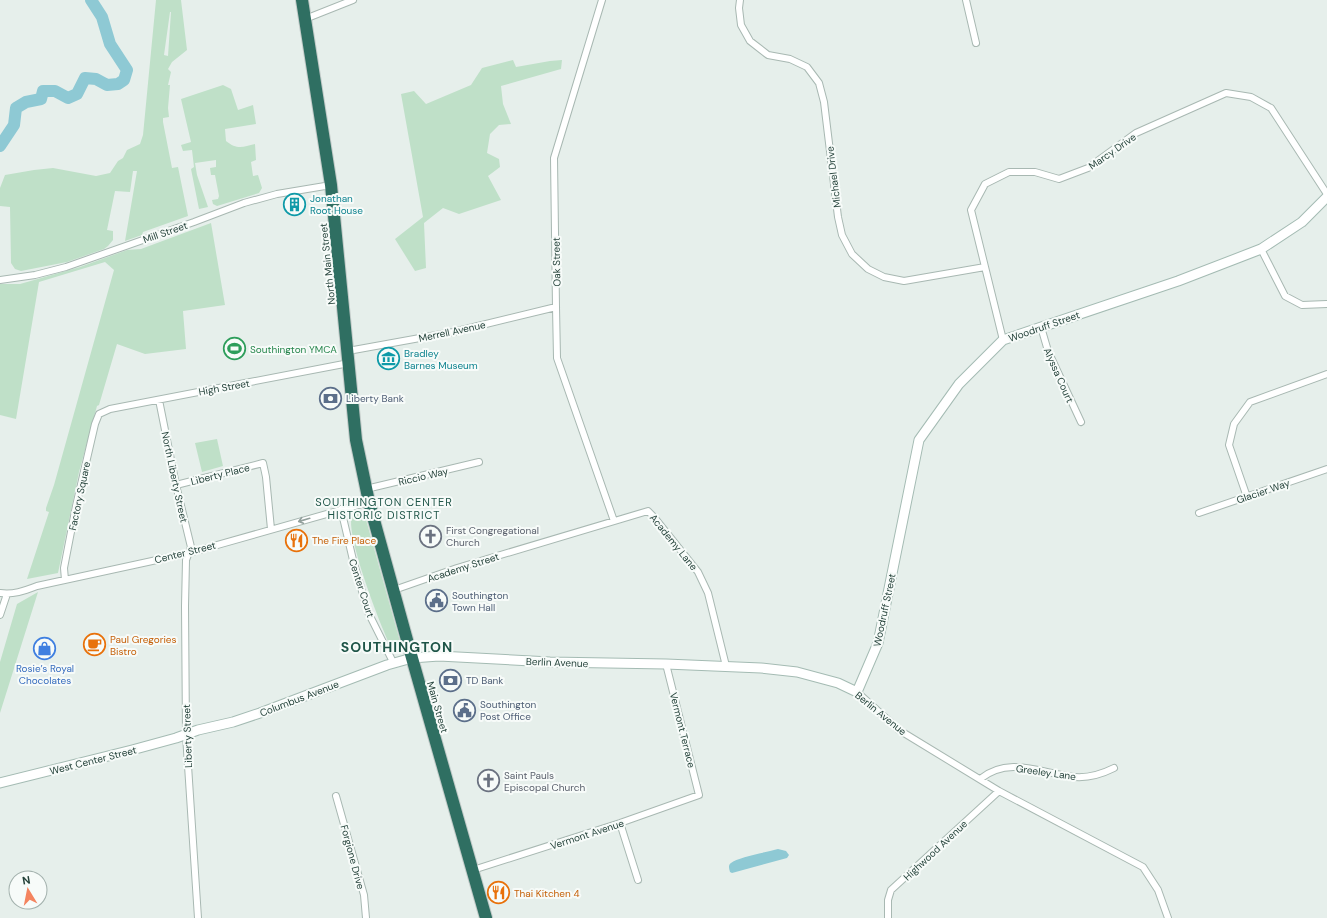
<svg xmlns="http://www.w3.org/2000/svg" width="1327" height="918" font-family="'DM Sans',sans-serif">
<rect width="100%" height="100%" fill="#e6efeb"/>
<path fill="#bfe0c8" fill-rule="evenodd" d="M156,0H181L187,50L172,62L168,69L171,72L168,85H170L168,108L169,117L163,118V122L172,168L178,167L188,216L143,232L142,235L125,241L137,171H133L130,192L115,191L107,230L113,231V240L108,246L104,249L67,262L21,271L15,269L11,263L10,207L0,206V188L5,175L34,170L53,168L96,176L110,173L118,161L123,158L127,150L140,144L143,135ZM170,12H171L168,56L164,55Z
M513,60L516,67L550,61L562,60L561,69L501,86L503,104L511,124L499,125L490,134L487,153L499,159L500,167L488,176L501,200L459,214L443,208L424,223L426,268L415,271L395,239L423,217L401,94L414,91L426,104L471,85L482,68Z
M223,85L231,89L238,110L253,105L256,124L225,129L226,141C237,150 243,147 255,144L256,160L251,162L253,176L258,175L262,188L259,193L217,206L213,204L212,200L218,199L219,196L215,175H211L210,168L216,167V160L195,163L197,175L208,207L199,209L191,169L194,167L192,150L183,151L181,145L191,142L181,99Z
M211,223L225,305L183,311L186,349L145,354L117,344L99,405L97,406L79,472L58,573L27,579L49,512L46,511V508L54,485L114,270L105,262L39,282L16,419L0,415V284H20L80,267L127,250L141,249Z
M217,439L223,466L202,472L195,443Z
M360,512L365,516L401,645L400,649L394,650L390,645C381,627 342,527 353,514Z
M38,592L0,713V662L17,604Z"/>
<path fill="#8ec9d4" d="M778,849L786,851L789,855L787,858L732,873L730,872C729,868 728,865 731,863C738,857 768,852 778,849Z"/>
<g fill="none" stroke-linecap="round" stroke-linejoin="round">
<path stroke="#8ec9d4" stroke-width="12" d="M0,146L14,125L16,108L26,102L41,99L43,91H55L68,98L77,94L85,78L96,79L107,85L118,84L124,80L127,70L110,44L102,17L91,0"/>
<defs>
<path id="street" d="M602,0L554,158L556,307L557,358L614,521
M740,0L739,8L741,25L750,41L768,55L790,59L807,67L819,83L824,102L838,217L842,235L852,254L868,269L884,277L904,281L985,267
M966,0L976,43
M305,19L353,0
M1261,249L1285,296L1302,305L1327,304
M0,280L35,275L66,267L194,222L244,203L277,194L331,185
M1041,327L1048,351L1081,422
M1003,340L971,210L985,184L1009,172H1035L1059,179L1088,168L1136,133L1226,93L1251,97L1271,108L1327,194
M348,351L453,332L556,307
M159,400L176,485L191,547L186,560L185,606L186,735L198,918
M176,485L263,463L266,477L271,529
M366,489L479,462
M1247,497L1229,445L1234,424L1250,402L1327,374
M341,509L353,560L368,612L393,662
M1199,513L1327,469
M65,580L64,568L76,506L95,424L99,414L110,409L349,363
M394,590L457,568L648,511L654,517L698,572L708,593L726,666
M0,593C13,595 24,591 37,586L189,553L369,502
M0,615L7,594
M857,692L899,730L999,791L1143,867L1158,890L1168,918
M980,779C1010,755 1042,774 1075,777C1089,778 1102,774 1114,768
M336,796L364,895L366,918
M620,823L638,880
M473,870L620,823L699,795L666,664
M888,918V900L891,890L999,791"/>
<path id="secondary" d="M0,783L132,750L176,738L198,730L233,722L260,713L387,665L412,658L439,656L550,662L666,664L761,668L797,672L838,683L857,692L878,643L919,440L959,384L1003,340L1178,281L1261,249L1302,222L1327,197"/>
<path id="highway" d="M302,0L331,185L356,440L369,502L412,658L486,918"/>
</defs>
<use href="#street" stroke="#a8b8b2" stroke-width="8"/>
<use href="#secondary" stroke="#a4bbb3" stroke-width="11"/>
<use href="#highway" stroke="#c2cac8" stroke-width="14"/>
<use href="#street" stroke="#fff" stroke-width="6"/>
<use href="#secondary" stroke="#fff" stroke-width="9"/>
<use href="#highway" stroke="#2f6f62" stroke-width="12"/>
</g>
<defs><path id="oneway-shaft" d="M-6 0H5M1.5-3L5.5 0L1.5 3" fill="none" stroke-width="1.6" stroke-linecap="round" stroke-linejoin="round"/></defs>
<use stroke="#92a09c" href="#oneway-shaft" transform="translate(304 520) rotate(164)"/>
<defs>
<symbol id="building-ring" viewBox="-11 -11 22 22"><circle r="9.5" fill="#f7fbf9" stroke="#0f9aa8" stroke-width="1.5"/><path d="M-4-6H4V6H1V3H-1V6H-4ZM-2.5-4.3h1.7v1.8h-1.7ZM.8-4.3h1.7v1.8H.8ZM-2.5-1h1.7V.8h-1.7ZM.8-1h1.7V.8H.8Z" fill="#0f9aa8"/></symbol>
<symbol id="stadium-ring" viewBox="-11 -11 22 22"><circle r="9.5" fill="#f7fbf9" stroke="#2e9e5b" stroke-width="1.5"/><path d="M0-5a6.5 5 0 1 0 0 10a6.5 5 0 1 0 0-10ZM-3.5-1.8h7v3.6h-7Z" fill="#2e9e5b"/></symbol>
<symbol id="museum-ring" viewBox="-11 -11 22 22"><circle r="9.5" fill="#f7fbf9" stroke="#0f9aa8" stroke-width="1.5"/><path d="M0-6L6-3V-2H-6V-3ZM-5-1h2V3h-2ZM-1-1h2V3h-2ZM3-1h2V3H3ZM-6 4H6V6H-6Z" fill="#0f9aa8"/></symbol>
<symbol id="bank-ring" viewBox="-11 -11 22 22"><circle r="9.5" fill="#f7fbf9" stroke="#5c6f8a" stroke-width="1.5"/><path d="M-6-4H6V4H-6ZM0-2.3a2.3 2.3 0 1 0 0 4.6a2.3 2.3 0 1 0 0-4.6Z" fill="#5c6f8a"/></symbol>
<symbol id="church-ring" viewBox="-11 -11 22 22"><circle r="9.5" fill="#f7fbf9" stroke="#6b7280" stroke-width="1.5"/><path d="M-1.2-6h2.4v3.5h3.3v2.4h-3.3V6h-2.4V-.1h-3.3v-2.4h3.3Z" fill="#6b7280"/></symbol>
<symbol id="restaurant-ring" viewBox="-11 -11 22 22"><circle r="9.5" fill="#f7fbf9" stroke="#e8710a" stroke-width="1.5"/><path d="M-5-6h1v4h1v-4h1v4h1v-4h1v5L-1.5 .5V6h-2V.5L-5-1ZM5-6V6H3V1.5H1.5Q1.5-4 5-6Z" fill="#e8710a"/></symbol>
<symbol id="civic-ring" viewBox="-11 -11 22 22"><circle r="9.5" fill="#f7fbf9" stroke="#5c6f8a" stroke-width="1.5"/><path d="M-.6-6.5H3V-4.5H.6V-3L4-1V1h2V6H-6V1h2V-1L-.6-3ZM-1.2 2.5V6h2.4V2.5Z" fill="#5c6f8a"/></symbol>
<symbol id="cafe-ring" viewBox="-11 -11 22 22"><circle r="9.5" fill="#f7fbf9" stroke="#e8710a" stroke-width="1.5"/><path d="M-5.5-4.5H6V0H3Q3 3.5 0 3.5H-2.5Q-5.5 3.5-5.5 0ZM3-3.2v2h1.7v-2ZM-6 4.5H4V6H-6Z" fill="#e8710a"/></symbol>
<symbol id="shop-ring" viewBox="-11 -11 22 22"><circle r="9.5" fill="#f7fbf9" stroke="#3f7fe0" stroke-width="1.5"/><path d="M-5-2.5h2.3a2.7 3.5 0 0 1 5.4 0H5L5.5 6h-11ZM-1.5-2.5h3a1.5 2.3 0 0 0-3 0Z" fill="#3f7fe0"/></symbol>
</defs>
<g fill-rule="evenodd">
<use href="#building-ring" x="282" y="192" width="25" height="25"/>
<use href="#stadium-ring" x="222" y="336" width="25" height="25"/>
<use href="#museum-ring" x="376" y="346" width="25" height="25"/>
<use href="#bank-ring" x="318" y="386" width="25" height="25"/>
<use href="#church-ring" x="418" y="524" width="25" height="25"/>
<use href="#restaurant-ring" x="284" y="528" width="25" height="25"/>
<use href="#civic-ring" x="424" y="588" width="25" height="25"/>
<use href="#cafe-ring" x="82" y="632" width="25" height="25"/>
<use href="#shop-ring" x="32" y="636" width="25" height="25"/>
<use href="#bank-ring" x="438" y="668" width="25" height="25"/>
<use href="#civic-ring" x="452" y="698" width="25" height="25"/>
<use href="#church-ring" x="476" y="768" width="25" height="25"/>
<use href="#restaurant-ring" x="486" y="880" width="25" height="25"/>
</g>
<g text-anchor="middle" stroke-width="4" stroke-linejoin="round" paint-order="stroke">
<g font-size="10" fill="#24423a" stroke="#f7fbf9">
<text transform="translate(1112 151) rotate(-35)" y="4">Marcy Drive</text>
<text transform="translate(833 177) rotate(-97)" y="4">Michael Drive</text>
<text transform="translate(165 232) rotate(-19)" y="4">Mill Street</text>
<text transform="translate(556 262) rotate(-91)" y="4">Oak Street</text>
<text transform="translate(327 264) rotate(-96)" y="4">North Main Street</text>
<text transform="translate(1044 326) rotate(-19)" y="4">Woodruff Street</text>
<text transform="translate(452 331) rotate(-12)" y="4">Merrell Avenue</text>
<text transform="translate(1059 375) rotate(66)" y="4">Alyssa Court</text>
<text transform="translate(224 387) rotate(-10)" y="4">High Street</text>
<text transform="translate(220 474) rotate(-14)" y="4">Liberty Place</text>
<text transform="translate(423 476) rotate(-13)" y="4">Riccio Way</text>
<text transform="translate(175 477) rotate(78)" y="4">North Liberty Street</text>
<text transform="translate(1263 491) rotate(-19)" y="4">Glacier Way</text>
<text transform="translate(79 496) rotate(-78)" y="4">Factory Square</text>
<text transform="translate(674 542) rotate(51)" y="4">Academy Lane</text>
<text transform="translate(185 552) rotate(-14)" y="4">Center Street</text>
<text transform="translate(463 567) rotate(-18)" y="4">Academy Street</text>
<text transform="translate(362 588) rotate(72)" y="4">Center Court</text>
<text transform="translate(884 610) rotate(-78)" y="4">Woodruff Street</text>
<text transform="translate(557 662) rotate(2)" y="4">Berlin Avenue</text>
<text transform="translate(299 698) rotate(-21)" y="4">Columbus Avenue</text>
<text transform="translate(438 707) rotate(74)" y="4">Main Street</text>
<text transform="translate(881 713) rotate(39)" y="4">Berlin Avenue</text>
<text transform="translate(683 730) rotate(76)" y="4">Vermont Terrace</text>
<text transform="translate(187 736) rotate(-92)" y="4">Liberty Street</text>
<text transform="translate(93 760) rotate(-14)" y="4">West Center Street</text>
<text transform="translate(1046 772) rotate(8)" y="4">Greeley Lane</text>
<text transform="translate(587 834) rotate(-18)" y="4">Vermont Avenue</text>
<text transform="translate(935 850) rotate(-43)" y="4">Highwood Avenue</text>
<text transform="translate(353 857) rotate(75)" y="4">Forgione Drive</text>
</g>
<g font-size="10" fill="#0d838f" stroke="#f7fbf9" text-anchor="start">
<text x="310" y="202">Jonathan<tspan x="310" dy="12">Root House</tspan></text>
<text x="404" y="357">Bradley<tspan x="404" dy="12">Barnes Museum</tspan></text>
</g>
<g font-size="10" fill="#27864d" stroke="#f7fbf9" text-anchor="start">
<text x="250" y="353">Southington YMCA</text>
</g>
<g font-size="10" fill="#4e5e75" stroke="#f7fbf9" text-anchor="start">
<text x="346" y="402">Liberty Bank</text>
<text x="452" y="599">Southington<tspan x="452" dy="12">Town Hall</tspan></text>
<text x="466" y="684">TD Bank</text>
<text x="480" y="708">Southington<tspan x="480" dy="12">Post Office</tspan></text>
</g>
<g font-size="10" fill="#5b616d" stroke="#f7fbf9" text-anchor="start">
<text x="446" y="534">First Congregational<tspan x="446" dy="12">Church</tspan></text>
<text x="504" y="779">Saint Pauls<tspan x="504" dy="12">Episcopal Church</tspan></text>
</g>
<g font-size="10" fill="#c56008" stroke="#f7fbf9" text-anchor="start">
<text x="312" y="544">The Fire Place</text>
<text x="110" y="643">Paul Gregories<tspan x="110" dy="12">Bistro</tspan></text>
<text x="514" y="897">Thai Kitchen 4</text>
</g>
<g font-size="10" fill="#366cbe" stroke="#f7fbf9">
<text x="45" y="672">Rosie’s Royal<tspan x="45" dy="12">Chocolates</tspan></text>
</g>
<g font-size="11" letter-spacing="1" fill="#1f5548" stroke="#f7fbf9">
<text x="384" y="506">SOUTHINGTON CENTER<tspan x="384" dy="13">HISTORIC DISTRICT</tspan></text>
</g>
<g font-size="14" font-weight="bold" letter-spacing="1" fill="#1f5548" stroke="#f7fbf9">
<text x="397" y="652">SOUTHINGTON</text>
</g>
</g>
<g transform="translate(28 890) rotate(350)"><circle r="19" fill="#f7fbf9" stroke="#a3b1ad"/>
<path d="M0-3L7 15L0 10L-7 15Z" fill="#f4845f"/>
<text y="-6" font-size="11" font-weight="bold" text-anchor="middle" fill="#24423a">N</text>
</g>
</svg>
